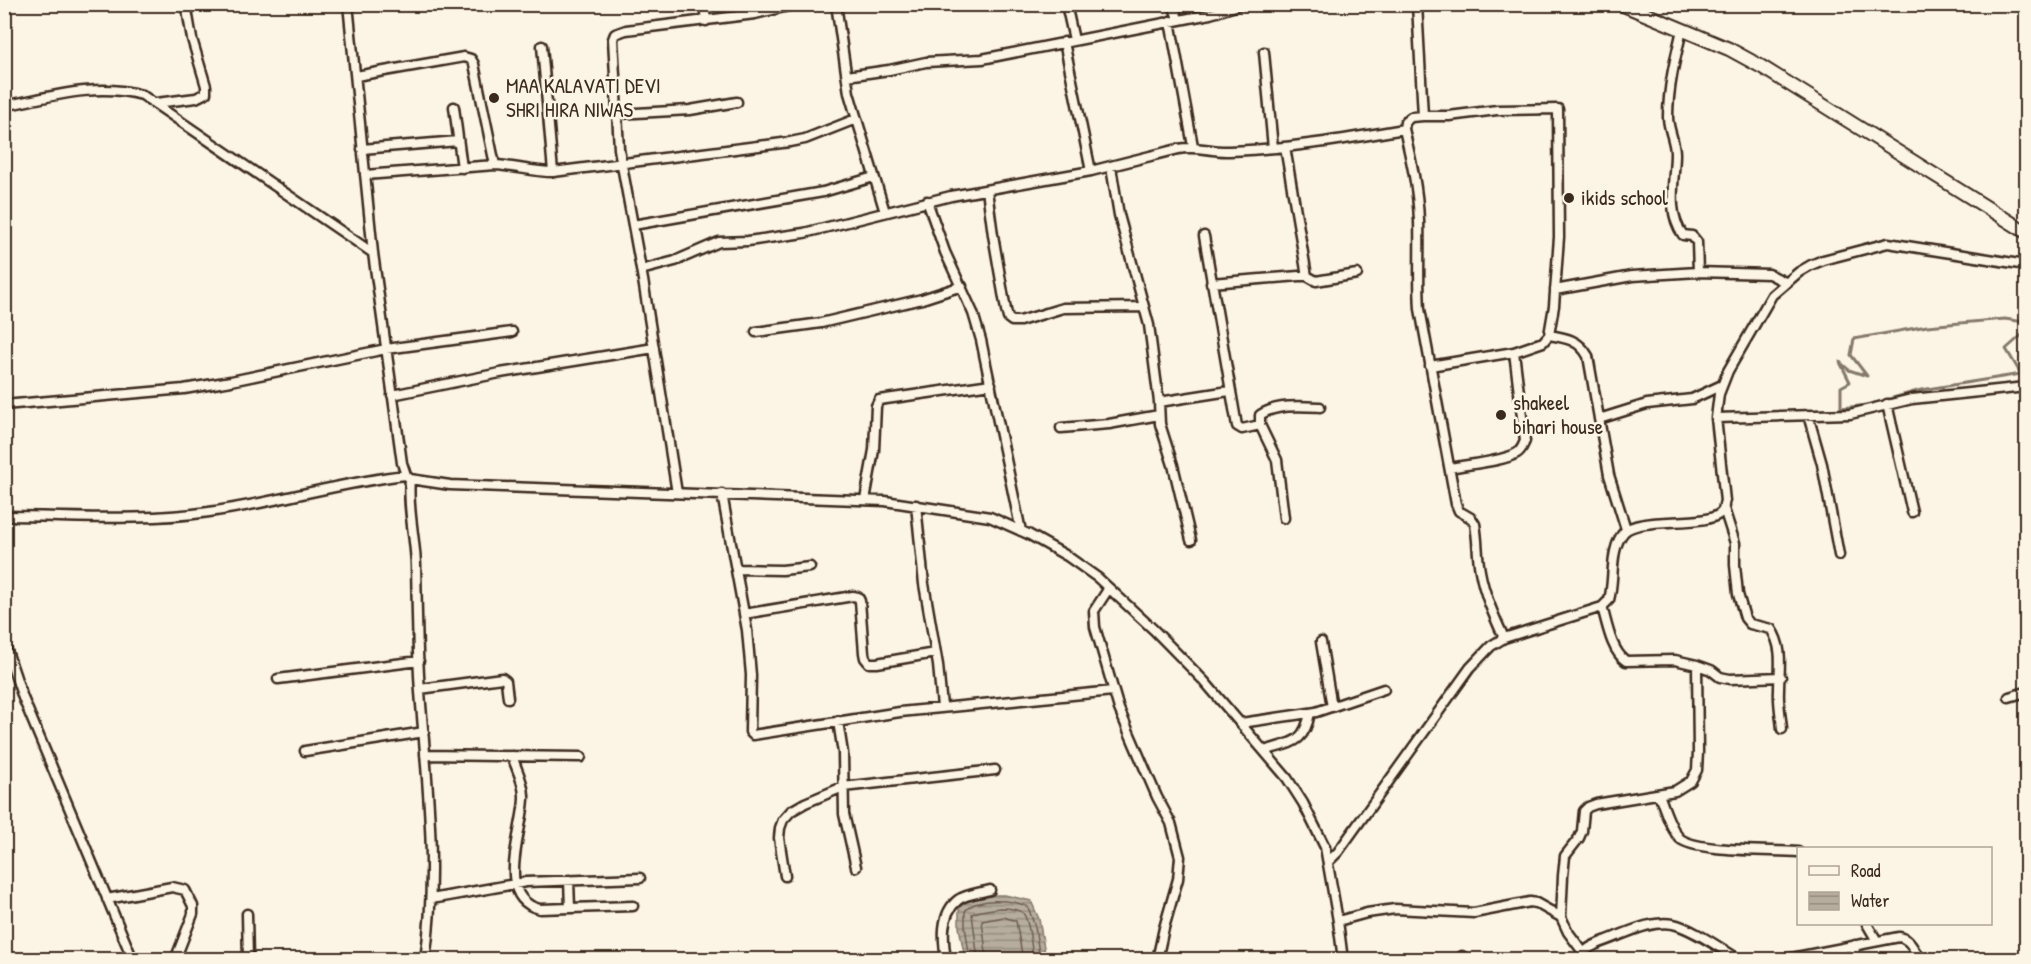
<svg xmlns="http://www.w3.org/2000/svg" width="2031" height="964" font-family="'Patrick Hand',sans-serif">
<defs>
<pattern id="water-rules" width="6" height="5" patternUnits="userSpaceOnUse" patternTransform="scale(1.5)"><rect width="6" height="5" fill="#b7ad9e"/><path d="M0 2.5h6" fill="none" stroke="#968d80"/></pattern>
</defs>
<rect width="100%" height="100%" fill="#fcf5e5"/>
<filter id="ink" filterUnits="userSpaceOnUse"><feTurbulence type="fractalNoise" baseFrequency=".0167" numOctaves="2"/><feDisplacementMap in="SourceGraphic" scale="12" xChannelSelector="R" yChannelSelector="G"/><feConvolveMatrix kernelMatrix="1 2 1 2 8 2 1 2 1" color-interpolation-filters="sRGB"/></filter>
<g filter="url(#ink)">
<path fill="url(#water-rules)" stroke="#85796b" stroke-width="1.5" d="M991,895H1005L1031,901L1039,919L1046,959H965L959,927V909L965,902Z"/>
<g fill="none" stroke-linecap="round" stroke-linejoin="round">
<path stroke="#6d5e51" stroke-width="1.5" d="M970,960L965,926V911C977,897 1013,899 1028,907L1035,927L1040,960
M978,960L972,914C980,910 991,909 1000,908C1006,908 1018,909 1023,913C1029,920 1032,949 1033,960
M987,960L982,921L1004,917L1016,921L1023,960"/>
<path stroke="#85796b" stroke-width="3" d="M2005,319L2024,322L2023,334L2006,349L2021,374L1921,390L1868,405L1841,408V387L1850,382L1840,362L1849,370L1867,376L1851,355L1854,339L1927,326Z"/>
<defs>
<path id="minor" d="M348,4L373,253L402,463L406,475L410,479L450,485L885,501L990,517L1028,534L1067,556L1098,578L1154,630L1205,682L1287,778L1303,803L1325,847L1338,921L1343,960
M704,4L706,21
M836,4L849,93L885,212
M1066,4L1074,40
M1173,4L1178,19
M1417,4L1423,116
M2025,4L2026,12
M1170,21L1193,146
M1682,30C1675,59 1668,88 1668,117C1668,129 1675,141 1675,153C1675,179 1666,212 1683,235L1692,236L1697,242L1698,272L1769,274L1785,282
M1064,42L1091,171
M542,46L553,172
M1264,52L1273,148
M356,76L464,57L471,59L474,64L495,165
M847,76L889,70L926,62L982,59L1210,14C1223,11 1229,7 1243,4
M156,103L196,98L206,93V86L192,39L186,4
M4,106C49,97 97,82 142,95L373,253
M454,107L462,168
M618,114L690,110L737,102
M1404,129C1411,159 1418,189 1419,221C1420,250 1418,279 1420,309L1456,504L1459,511L1471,518L1475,524C1478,540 1477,556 1480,571C1484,594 1494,616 1504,638
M1285,147L1307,276
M362,149L458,141
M1111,167L1119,215L1149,325L1159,402L1160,424L1173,465L1191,540
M365,175L495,165C515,166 533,172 553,172L790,142L805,139L856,119
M987,190L993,235L1006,310L1008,318L1012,321H1020L1063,308L1144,307
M927,201L945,252L973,313L981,340L1021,531
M633,225L823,192L874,177
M1204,236L1237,426L1242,429L1260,425V415C1276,404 1302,406 1320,407
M641,270L675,261L719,242L748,241L804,233L951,196L1091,171L1178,149C1199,145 1210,152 1229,151C1288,149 1346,139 1404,129L1405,122L1411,117L1423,116H1449L1497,110L1558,109L1559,237L1554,306L1549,335L1543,342L1514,352L1430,366
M1211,283L1299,276H1307L1316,281L1357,274
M1555,290L1632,276L1698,272
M756,332L821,323L922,299L962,286
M1549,335C1567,338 1579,340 1588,356L1609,475L1626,529
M392,395L500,373L654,348
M1159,402L1229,391
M1887,404L1912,512
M4,405L184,389L231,381L386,349L512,332
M1808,415L1822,464L1839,555
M1716,418L1719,394L1728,371L1772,295L1799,272L1811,265L1823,260L1888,243L2026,265
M1599,419L1647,404L1692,399L1722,385
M1260,425L1277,460L1284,518
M1061,428L1109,424L1159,415
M1450,468C1468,464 1502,462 1517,453C1522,450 1523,445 1525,441L1514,352
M410,479C407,507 415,536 416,565C417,607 417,650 420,692C427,781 438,870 425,960
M677,493L643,280L619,149L613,39L615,34L626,30L755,14L797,4
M722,494L747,630L751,675L750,732L753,735L900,712L1113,691
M865,500L874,450L876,406L879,400L991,384
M916,505L924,584L938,665L942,707
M1724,509L1735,543V565L1738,594L1745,618L1750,624L1771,629C1784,648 1779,669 1779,690C1778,703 1781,716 1782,729
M4,516C72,516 142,522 209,512C276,503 340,482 406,475
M736,569L782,570L810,567
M1109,588L1094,611L1095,627L1119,709L1157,797L1171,823L1180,857L1178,879L1164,928L1157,960
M1602,607C1607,623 1611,651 1626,661L1675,660L1697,665L1711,670L1720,677L1730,679L1781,677
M744,614L853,596L858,597L860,601L864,653L865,658L869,663H877L935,653
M4,642L23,698L133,960
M1321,642L1332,707
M278,679L419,661
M420,689L502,678L506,681L508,698
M2009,697L2026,692
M838,721L843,753L844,814L856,867
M1241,723L1316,712L1384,689
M305,751L424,732
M1264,751C1291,742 1304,745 1310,713
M425,755L581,757
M512,756C516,768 524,782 524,796C525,827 492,898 540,909L633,906
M1659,794C1663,805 1672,834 1682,840C1702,852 1772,850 1798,852
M1328,862L1338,852L1470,668L1491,646L1504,638L1602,607L1609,600C1615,579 1609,549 1624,532C1640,515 1713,529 1723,510C1724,508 1724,502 1725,501L1716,418L1850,414L1912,399L2026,387
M785,876L779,838L780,828L783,820L791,811L805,803L843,787L995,770
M569,880L570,908
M107,899L172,887L185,890L193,906V914L175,960
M431,899L526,882L640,878
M247,914L248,960
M1338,921L1367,913L1395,909L1474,913L1530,902L1536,903L1561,917
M1867,924L1877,941
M1583,952L1568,932L1561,917L1563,876L1565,856L1579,838L1582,831L1584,811L1588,807L1596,804L1675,791L1691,781L1697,770L1698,752L1697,665
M946,960C943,940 940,914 958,900C966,894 980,893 990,890
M1462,960V956
M1579,960C1585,947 1597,944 1610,939C1629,932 1652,920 1673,924C1692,928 1723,950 1740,960
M1781,960L1899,937C1912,939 1913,952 1922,960
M1854,960L1855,945"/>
<path id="secondary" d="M1621,4L1729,49L1762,67L2026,232"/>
</defs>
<use href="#minor" stroke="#3b2a1e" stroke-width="13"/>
<use href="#secondary" stroke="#3b2a1e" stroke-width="16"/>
<use href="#minor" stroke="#fcf5e5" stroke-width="8"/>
<use href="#secondary" stroke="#fcf5e5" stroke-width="12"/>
</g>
</g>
<g fill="#3b2a1e" stroke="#fcf5e5" stroke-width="2">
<circle cx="494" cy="98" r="6"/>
<circle cx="1569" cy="198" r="6"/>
<circle cx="1501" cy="415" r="6"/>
</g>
<g text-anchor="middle" stroke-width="5" stroke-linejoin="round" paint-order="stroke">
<g font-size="21" fill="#3b2a1e" stroke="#fcf5e5" text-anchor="start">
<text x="506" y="93">MAA KALAVATI DEVI<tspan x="506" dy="24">SHRI HIRA NIWAS</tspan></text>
<text x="1581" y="205">ikids school</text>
<text x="1513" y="410">shakeel<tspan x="1513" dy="24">bihari house</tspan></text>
</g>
</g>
<rect width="2031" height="964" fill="none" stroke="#fcf5e5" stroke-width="24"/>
<rect x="12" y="12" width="2007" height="940" fill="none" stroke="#3b2a1e" stroke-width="2" filter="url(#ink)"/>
<rect x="1797" y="847" width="195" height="78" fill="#fcf5e5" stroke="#afa495" stroke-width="1.5"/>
<rect x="1809" y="866" width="30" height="9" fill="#fcf5e5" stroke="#afa495" stroke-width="1.5"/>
<text x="1851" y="877" font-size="18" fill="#3b2a1e">Road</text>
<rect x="1809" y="892" width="30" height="18" fill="url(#water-rules)" stroke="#afa495" stroke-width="1.5"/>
<text x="1851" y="907" font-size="18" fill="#3b2a1e">Water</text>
</svg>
